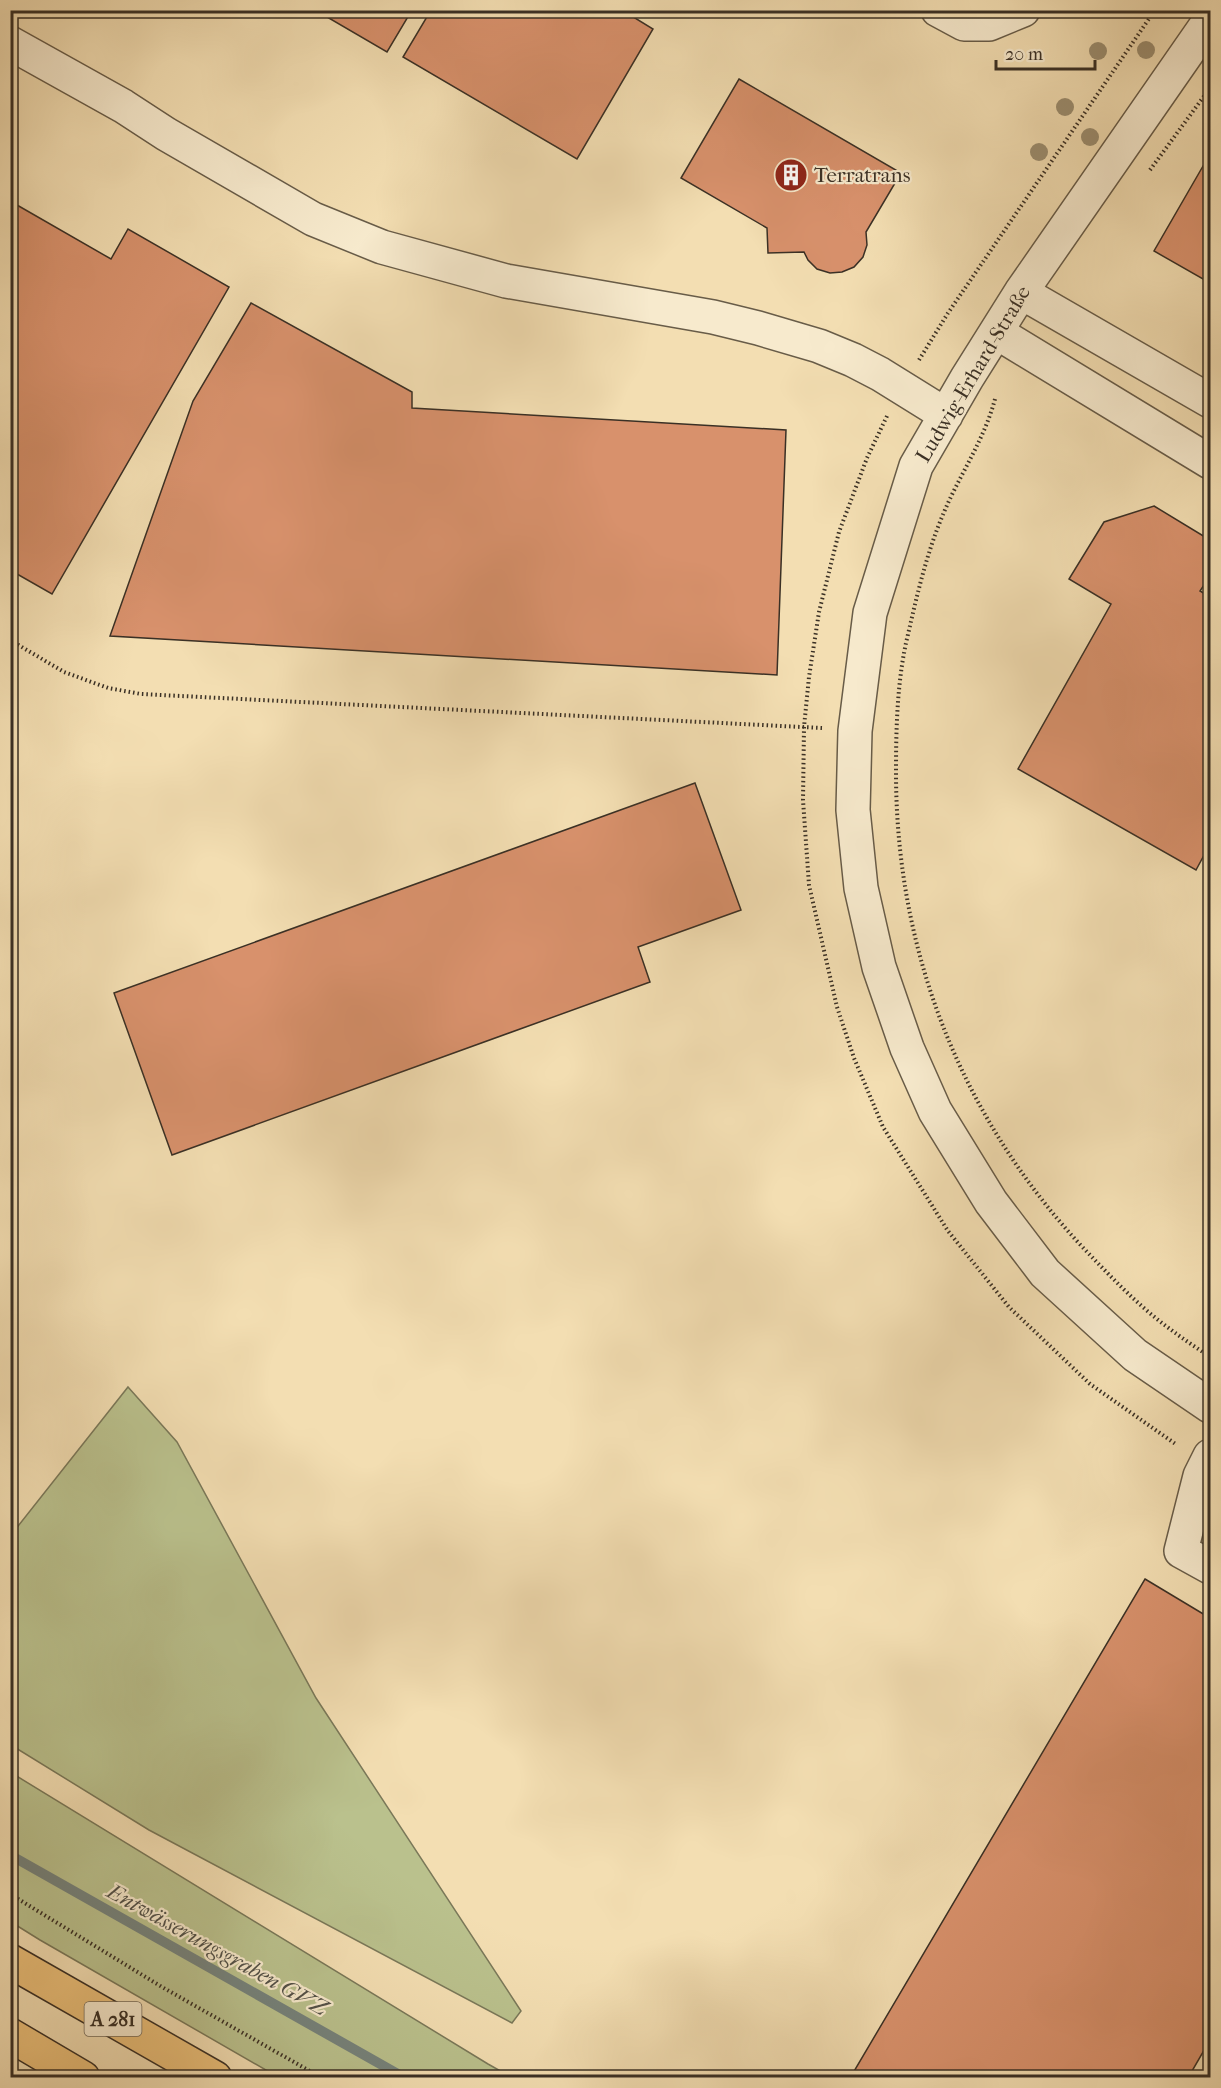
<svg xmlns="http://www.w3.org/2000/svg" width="1221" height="2088" font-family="'IM FELL French Canon',serif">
<rect width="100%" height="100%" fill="#f3deb2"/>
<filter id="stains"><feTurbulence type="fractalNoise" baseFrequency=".00333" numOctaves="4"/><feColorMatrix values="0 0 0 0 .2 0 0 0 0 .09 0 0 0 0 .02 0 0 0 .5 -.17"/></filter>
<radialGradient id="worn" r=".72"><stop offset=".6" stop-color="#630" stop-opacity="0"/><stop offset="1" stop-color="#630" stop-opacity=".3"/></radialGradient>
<path fill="#bac18d" stroke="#7a7859" stroke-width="1.5" d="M128,1387L177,1442L316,1698L521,2011L512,2023L149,1830L11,1745V1535Z
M10,1772L488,2064L511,2077H278L40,1940L11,1922Z"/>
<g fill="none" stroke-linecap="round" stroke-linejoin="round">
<path stroke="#76837c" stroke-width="10" d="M10,1855L405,2078"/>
</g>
<path fill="#d8916c" stroke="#3a3025" stroke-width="1.5" d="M315,10H412L387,52Z
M431,10H622L653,29L577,159L403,57Z
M739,79L901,173L866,232L867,245L863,257L854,267L842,272L830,273L817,269L808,260L804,252L768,253L767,228L681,178Z
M1210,154V283L1154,251Z
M10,201L111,259L128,229L229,287L52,594L10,570Z
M251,303L412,392V408L786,430L777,675L110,636L193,401Z
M1154,506L1210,540V576L1200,591L1210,597V844L1196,870L1018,769L1111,604L1069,579L1104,522Z
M695,783L741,910L638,947L650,982L172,1155L114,993Z
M1145,1579L1210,1618V2040L1188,2078H850Z"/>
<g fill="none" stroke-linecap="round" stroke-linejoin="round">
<defs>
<path id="minor" d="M938,10L964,24H989L1023,10
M1210,20L1021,292L967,378L916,466L870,613L855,731L853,810L861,888L879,967L907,1048L935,1111L991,1202L1045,1273L1135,1355L1210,1406
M10,43L123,106L166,134L313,219L382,247L506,281L713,317L758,328L819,346L853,360L880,374L946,415
M1021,292L1210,401
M996,332L1210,462
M1210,1456L1200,1476L1181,1551L1210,1567"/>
<path id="highway" d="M10,1961L215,2078
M10,2035L83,2078"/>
</defs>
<use href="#minor" stroke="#685c48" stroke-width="36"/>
<use href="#highway" stroke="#3a3025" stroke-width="36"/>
<path stroke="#3a3025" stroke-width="4" stroke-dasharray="1.5 3" stroke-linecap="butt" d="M1150,170L1210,88
M919,360L948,313L1155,10
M995,399C984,441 958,477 942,517C925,558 916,600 906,643C897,685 896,730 896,773C896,955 964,1124 1090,1255C1115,1281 1141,1308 1170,1329C1183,1339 1197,1348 1210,1357
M887,416L867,458L839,532L819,612L809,677L804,727L803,800L809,885L837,1007L854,1058L883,1127L948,1231L1009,1307L1090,1384L1177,1445
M10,640L64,672L108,688L141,694L822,728
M10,1894L162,1987L322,2078"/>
<use href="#minor" stroke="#f7eacd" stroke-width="33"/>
<use href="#highway" stroke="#eabf79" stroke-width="33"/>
</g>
<g fill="#9c8e70">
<circle cx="1146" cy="50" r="9"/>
<circle cx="1098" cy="51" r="9"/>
<circle cx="1065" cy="107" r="9"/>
<circle cx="1090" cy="137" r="9"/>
<circle cx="1039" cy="152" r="9"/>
</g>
<defs>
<symbol id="building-disc" viewBox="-11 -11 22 22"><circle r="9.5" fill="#8f2418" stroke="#f7eacd"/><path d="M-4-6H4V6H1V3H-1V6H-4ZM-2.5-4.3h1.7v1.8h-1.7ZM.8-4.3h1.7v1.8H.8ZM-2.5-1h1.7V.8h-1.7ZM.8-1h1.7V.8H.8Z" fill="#fff"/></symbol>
</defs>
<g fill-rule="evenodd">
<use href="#building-disc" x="772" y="156" width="38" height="38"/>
</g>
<g text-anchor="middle" stroke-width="4.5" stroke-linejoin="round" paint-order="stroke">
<rect fill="#f7eacd" stroke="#736857" stroke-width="1.5" x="84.5" y="2002" width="57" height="34" rx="4.5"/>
<g font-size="20" font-weight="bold" fill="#3a3025">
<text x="113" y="2026">A 281</text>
</g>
<g font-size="21" fill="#3a3025" stroke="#f7eacd" text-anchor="start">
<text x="814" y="182">Terratrans</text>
</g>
<g font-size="21" fill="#3a3025" stroke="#f7eacd">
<text transform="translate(973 374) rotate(-59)" y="7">Ludwig-Erhard-Straße</text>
</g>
<g font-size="22" font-style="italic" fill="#535249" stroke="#f7eacd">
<text transform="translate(218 1949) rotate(29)" y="8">Entwässerungsgraben GVZ</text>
</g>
</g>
<rect width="1221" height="2088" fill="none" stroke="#f3deb2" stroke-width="36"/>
<rect x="12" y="12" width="1197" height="2064" fill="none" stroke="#3a3025" stroke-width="3"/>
<rect x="18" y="18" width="1185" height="2052" fill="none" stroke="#3a3025" stroke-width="1.5"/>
<path d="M996 60v9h99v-9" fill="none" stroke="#3a3025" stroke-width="3"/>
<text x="1005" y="60" font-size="18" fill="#3a3025" stroke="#f7eacd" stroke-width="4.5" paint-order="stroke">20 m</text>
<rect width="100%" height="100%" filter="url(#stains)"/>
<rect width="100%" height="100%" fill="url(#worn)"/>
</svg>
